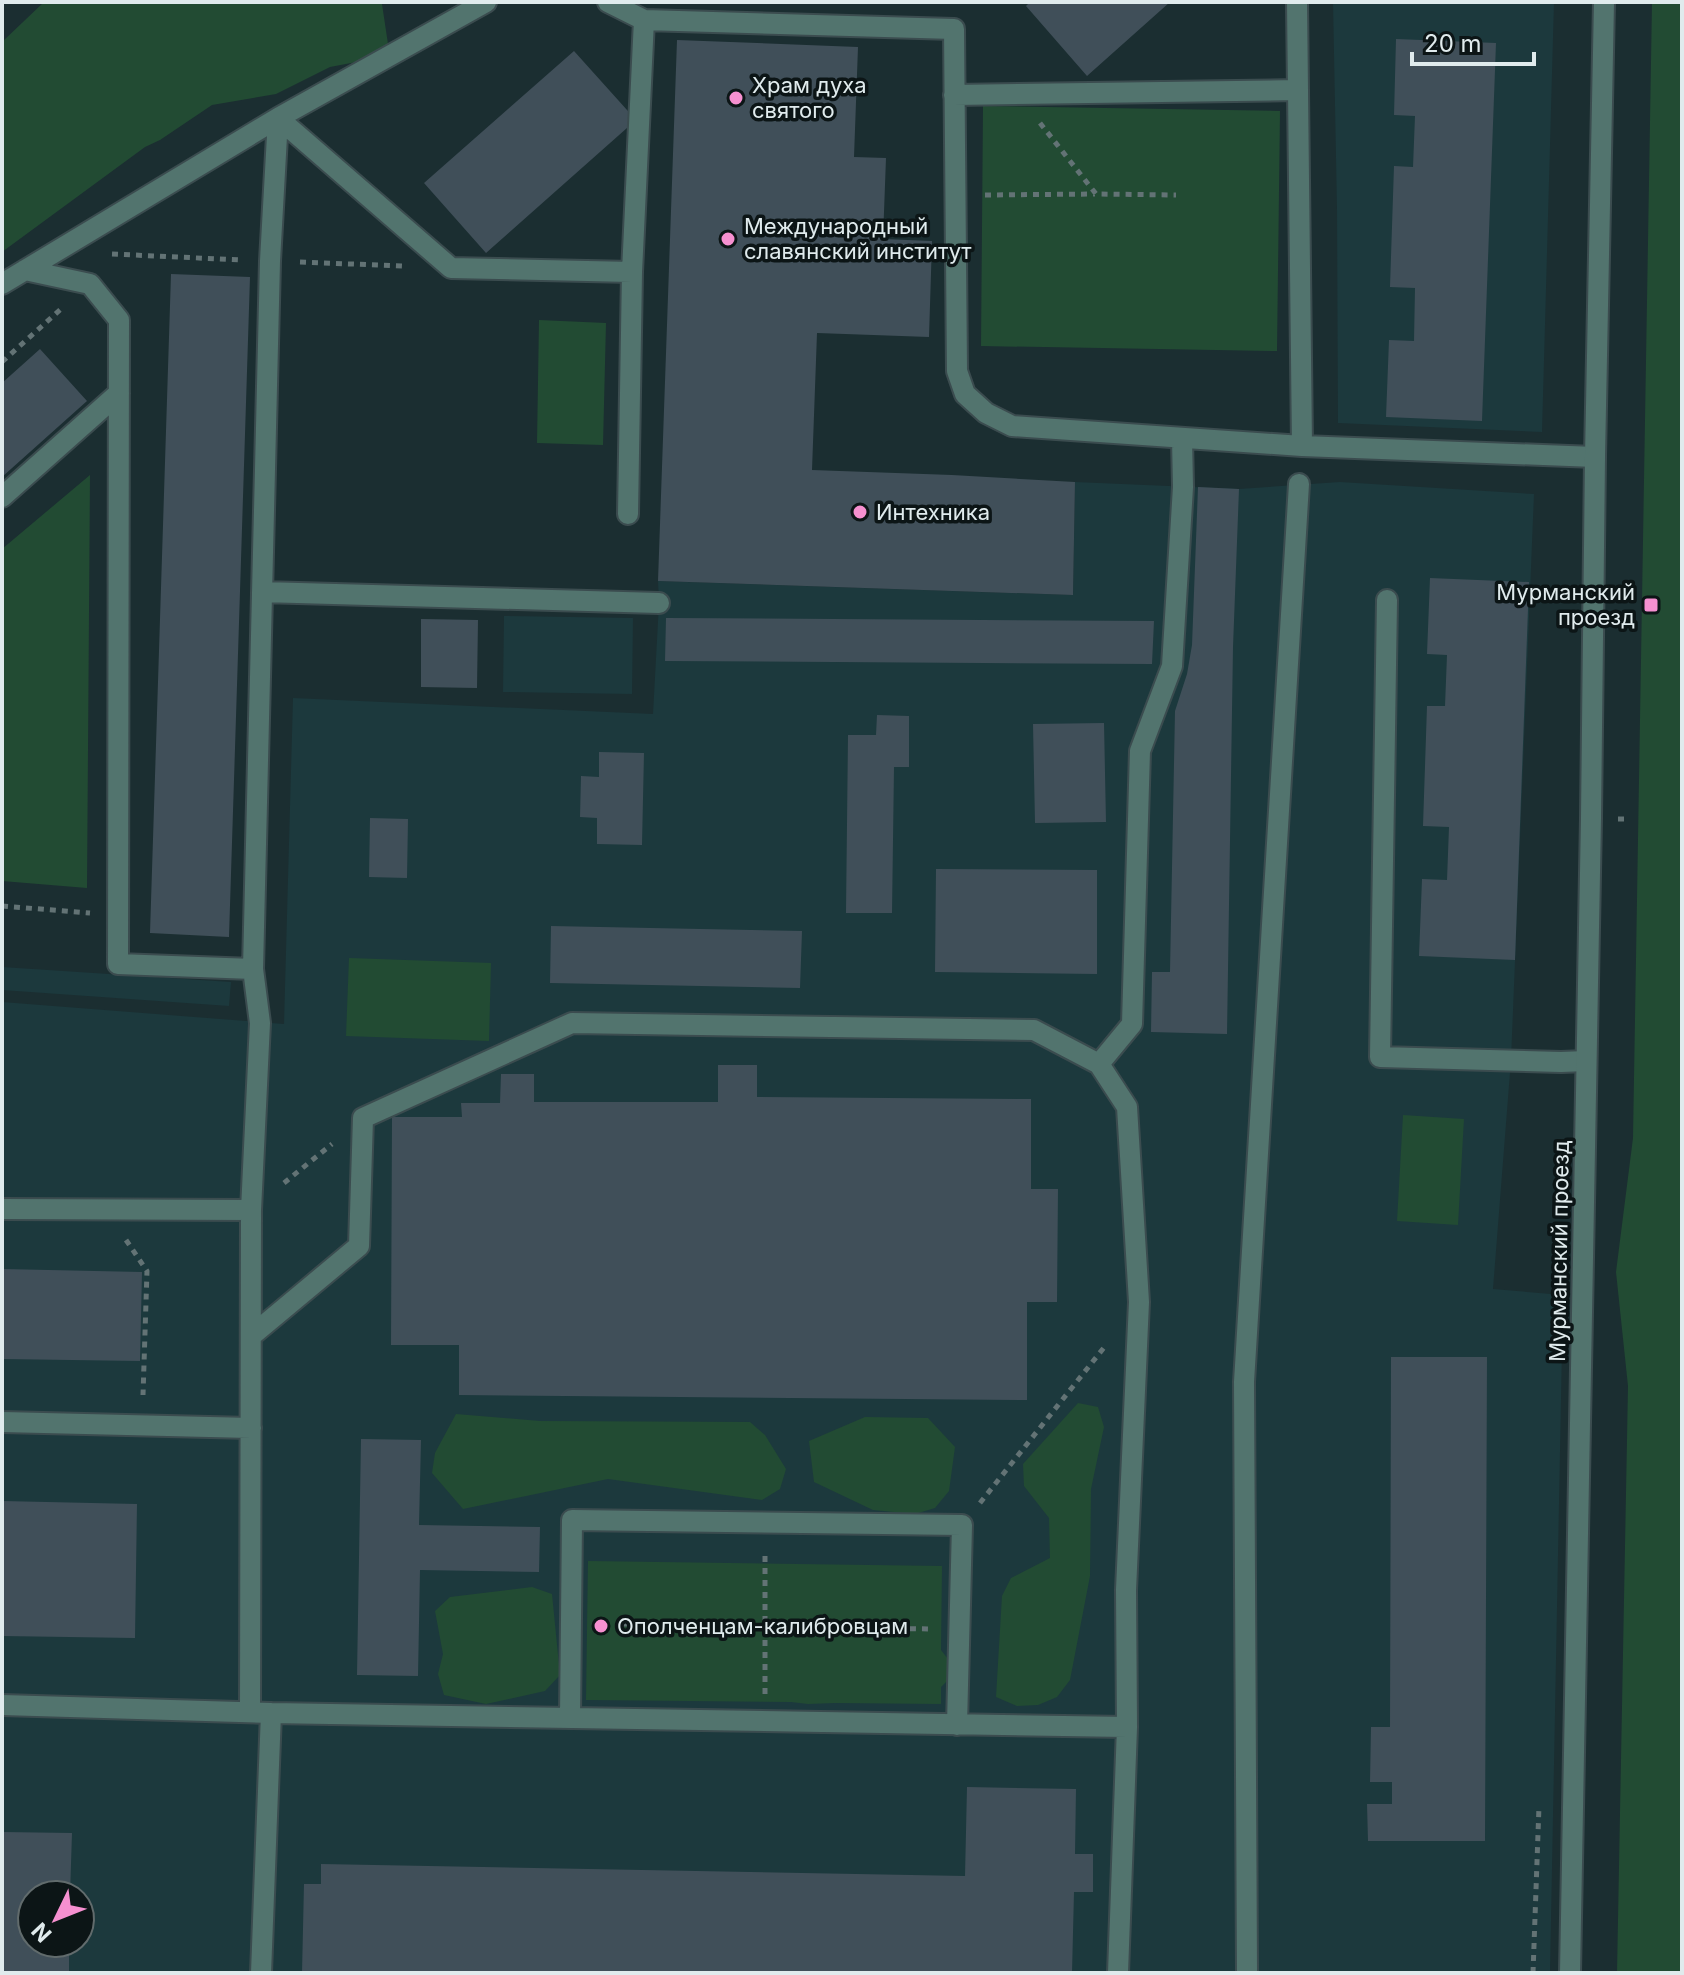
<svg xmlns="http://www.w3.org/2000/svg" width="1684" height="1975" font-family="Inter,sans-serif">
<rect width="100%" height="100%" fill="#1b2e31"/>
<path fill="#1c393d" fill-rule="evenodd" d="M1333,2H1554L1542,432L1338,423L1337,209Z
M1075,482L1239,489L1340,482L1534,494L1511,1060L1493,1289L1563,1295L1550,1973H2V1002L284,1024L293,698L653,714L659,603L658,581L1073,595ZM32,1895H80V1943H32Z
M504,616L633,618L632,694L503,692Z
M2,967L231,982L229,1006L2,990Z"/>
<path fill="#224b33" d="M44,2H376L382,4L388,44L372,59L330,67L276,94L212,105L160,140L145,147L2,252V42Z
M1652,2H1682V1973H1617L1628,1386L1616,1272L1633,1138Z
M983,106L1280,111L1277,351L981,346Z
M539,320L606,323L603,445L537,443Z
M90,475L87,888L2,881V549Z
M349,958L491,963L489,1041L346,1036Z
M1403,1115L1464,1119L1458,1225L1397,1221Z
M1078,1403L1098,1407L1104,1427L1091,1489L1090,1576L1070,1680L1057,1697L1038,1705L1017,1706L996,1697L1002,1596L1011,1578L1050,1558L1049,1518L1024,1486L1023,1464Z
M456,1414L540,1421L750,1422L765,1435L786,1469L780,1489L762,1500L608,1479L463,1509L432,1473L435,1453Z
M865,1417L928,1418L955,1447L949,1491L935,1508L915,1514L873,1510L814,1482L809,1441Z
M588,1561L942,1566L941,1650L948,1659V1680L941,1687V1704L835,1703L808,1704L791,1702L586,1700Z
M532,1587L552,1594L560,1675L545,1691L486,1704L444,1695L438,1674L443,1654L435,1611L450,1597Z"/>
<path fill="#404f59" d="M1030,2H1170L1087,76L1026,6Z
M1396,39L1496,43L1482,421L1386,417L1389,340L1414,341L1415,288L1390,287L1394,166L1413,167L1415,116L1394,115Z
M677,40L858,47L854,157L886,158L883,239L932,241L929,337L817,333L812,470L952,475L1075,482L1073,595L658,581Z
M574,51L636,120L486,253L424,183Z
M171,274L250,277L229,937L150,933Z
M40,349L87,401L2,477V383Z
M1198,487L1239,489L1233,647L1227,1034L1151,1032L1152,972H1170L1175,711L1187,674L1192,645Z
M1430,578L1529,582L1515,960L1419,956L1422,879L1447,880L1449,827L1423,826L1427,706H1445L1447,655L1427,654Z
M666,618L1154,621L1152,664L665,661Z
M421,619L478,620L477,688L421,687Z
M877,715L909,716V767H894L892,913H846L848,735H876Z
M1104,723L1106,822L1035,823L1033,724Z
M599,752L644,753L642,845L597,844V818L580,817L581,776L599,777Z
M370,818L408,819L407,878L369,877Z
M936,869L1097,870V974L935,972Z
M551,926L802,931L800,988L550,983Z
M718,1065H757V1097L1031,1099V1189H1058L1057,1302H1027V1400L459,1395V1345H391L392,1117H462L461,1103H500L501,1074H534V1102H718Z
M2,1269L142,1272L140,1361L2,1359Z
M1391,1357H1487L1485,1841H1368L1367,1804H1392V1782H1370L1371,1727H1390Z
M361,1439L421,1440L419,1525L540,1527L539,1572L420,1570L418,1676L357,1675Z
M2,1501L137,1504L135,1638L2,1636Z
M967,1787L1076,1789L1075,1854H1093V1892H1074L1072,1973H302L304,1884H321V1864L965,1876Z
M2,1832L72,1833L70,1895H32V1943H69V1973H2Z"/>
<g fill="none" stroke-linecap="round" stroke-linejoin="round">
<defs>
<path id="service" d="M608,2L644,20L954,29L957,371L965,394L986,413L1012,426L1302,446L1595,457
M1297,2L1302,446
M954,95L1298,90
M25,270L90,284L119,320L118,964L253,969
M2,284L278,118L486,2
M2,497L119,393
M628,514L632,272
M262,592L659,603
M1387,600L1380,1057L1561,1062L1586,1061
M1099,1064L1132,1024L1140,751L1172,666L1183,487L1182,438
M2,1209L251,1210L250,1712
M251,1210L260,1023L253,969L270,261L278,118L451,268L632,272L644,20
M251,1336L359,1246L363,1118L572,1023L1034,1030L1099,1064L1127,1107L1139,1302L1126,1590L1127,1727L1118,1973
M2,1422L251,1428
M2,1705L271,1713L1127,1727
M570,1718L572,1520L962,1525L957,1725
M261,1973L271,1713
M1247,1973L1244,1382L1299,484"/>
<path id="tertiary" d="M1570,1973L1591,818L1595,457L1604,2"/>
</defs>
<use href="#service" stroke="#3b4c4f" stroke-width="24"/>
<use href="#tertiary" stroke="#3b4c4f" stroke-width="24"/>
<path stroke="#637375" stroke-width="5" stroke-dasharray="6 6" stroke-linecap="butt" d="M1040,123L1096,194L1176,195
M985,195L1095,194
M112,254L242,260
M300,262L402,266
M2,362L62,308
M1618,819H1630
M2,906L90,913
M284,1183L332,1144
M126,1240L147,1271L143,1395
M980,1503L1106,1345
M622,1624L930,1629
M765,1694V1552
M1533,1973L1539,1806"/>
<use href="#service" stroke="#52746e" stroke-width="20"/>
<use href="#tertiary" stroke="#52746e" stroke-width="20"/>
</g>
<g fill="#f690d0" stroke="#0c1516" stroke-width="3">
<circle cx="736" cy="98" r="8"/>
<circle cx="728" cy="239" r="8"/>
<circle cx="860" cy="512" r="8"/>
<rect x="1643" y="597" width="16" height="16" rx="4"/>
<circle cx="601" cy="1626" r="8"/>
</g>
<g text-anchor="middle" stroke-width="7" stroke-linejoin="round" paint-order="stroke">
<g font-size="22" fill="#e0ebed" stroke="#0c1516" text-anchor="start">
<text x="752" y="93">Храм духа<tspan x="752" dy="25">святого</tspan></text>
<text x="744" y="234">Международный<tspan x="744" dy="25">славянский институт</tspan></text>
<text x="876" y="520">Интехника</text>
<text x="1635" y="600" text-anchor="end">Мурманский<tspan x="1635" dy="25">проезд</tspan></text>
<text x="617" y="1634">Ополченцам-калибровцам</text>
</g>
<g font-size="22" fill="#e0ebed" stroke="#0c1516">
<text transform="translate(1559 1251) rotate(-89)" y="8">Мурманский проезд</text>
</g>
</g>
<rect width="1684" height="1975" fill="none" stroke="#e0ebed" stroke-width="8"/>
<g transform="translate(56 1919) rotate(227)"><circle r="38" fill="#0c1516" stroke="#616b6c" stroke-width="2"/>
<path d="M0-6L14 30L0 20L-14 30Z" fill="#f690d0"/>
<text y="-12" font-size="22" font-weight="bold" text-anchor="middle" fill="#e0ebed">N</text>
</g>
<path d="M1412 52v12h122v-12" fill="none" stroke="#e0ebed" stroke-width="4"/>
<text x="1424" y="52" font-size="24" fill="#e0ebed" stroke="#0c1516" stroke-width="6" paint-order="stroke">20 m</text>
</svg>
